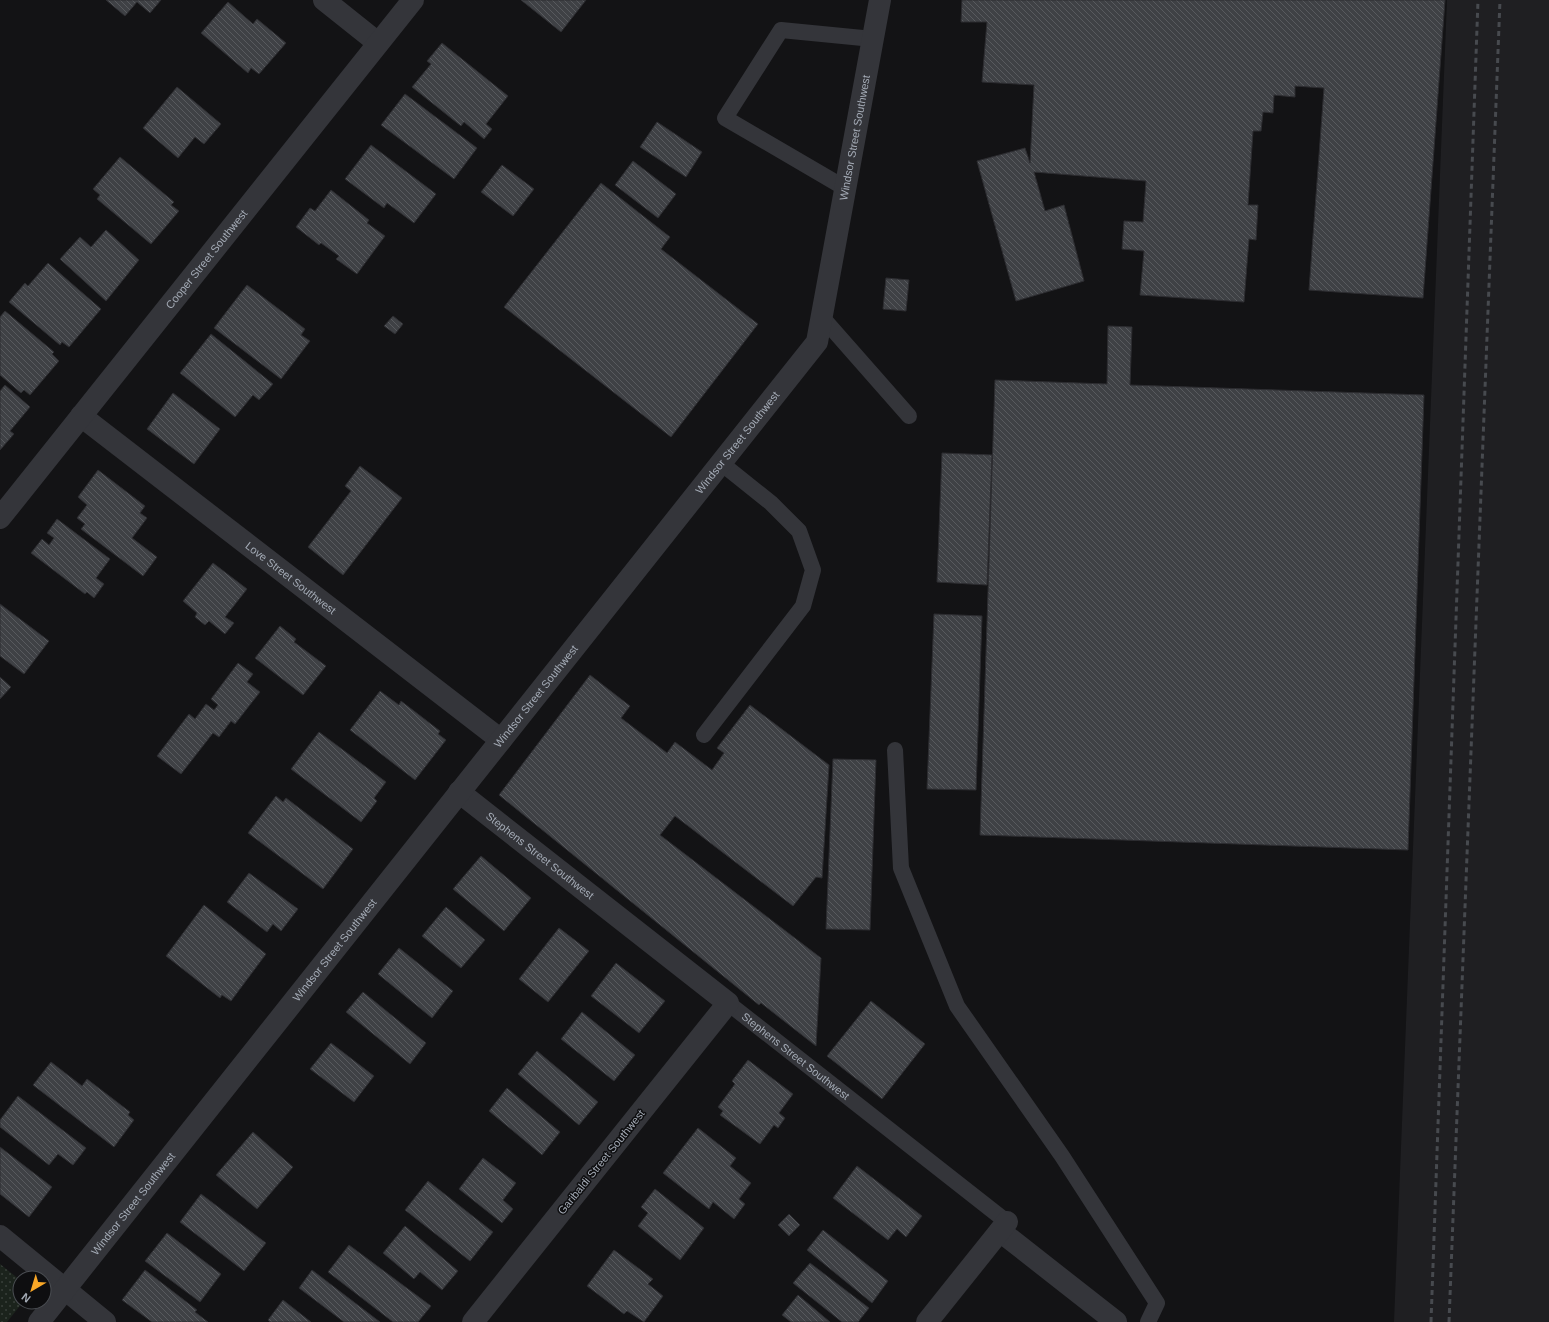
<svg xmlns="http://www.w3.org/2000/svg" width="1549" height="1322" font-family="Arial,sans-serif">
<defs>
<pattern id="park-dots" width="8" height="8" patternUnits="userSpaceOnUse"><rect width="8" height="8" fill="#1b231c"/><path d="M2 2h.1M6 6h.1" fill="none" stroke="#39403b" stroke-width="1.8" stroke-linecap="round"/></pattern>
<pattern id="building-back-hatch" width="6" height="6" patternUnits="userSpaceOnUse"><rect width="6" height="6" fill="#3f4145"/><path d="M-1 5l2 2M0 0l6 6M5-1l2 2" fill="none" stroke="#585a5e"/></pattern>
</defs>
<rect width="100%" height="100%" fill="#131315"/>
<path fill="#1f1f22" d="M1447,0H1549V1322H1394Z"/>
<path fill="url(#park-dots)" d="M0,1264L20,1280V1302H23L7,1322H0Z"/>
<path fill="url(#building-back-hatch)" stroke="#2d2d31" d="M106,0H161L150,13L137,2L125,16Z
M521,0H586L561,32Z
M962,0H1445L1423,298L1309,290L1324,88L1295,86V97L1274,95L1273,113L1263,112L1261,131H1253L1248,205H1258L1256,240L1249,239L1244,302L1140,295L1144,251L1122,249L1124,221L1143,222L1146,181L1034,172L1045,211L1064,205L1084,281L1016,301L977,161L1025,148L1030,163L1034,85L982,82L987,22H961Z
M228,2L253,24L257,19L286,43L259,74L251,68L248,73L201,33Z
M442,43L508,96L486,124L492,129L484,139L464,122L461,126L412,87L431,64L427,61Z
M177,87L221,124L204,144L195,137L178,158L143,128Z
M405,94L477,148L454,179L381,125Z
M657,122L702,152L686,177L640,147Z
M371,145L436,194L414,223L387,203L384,208L345,179Z
M120,157L174,202L171,205L179,211L151,244L97,199L100,195L93,189Z
M633,161L676,194L658,218L615,185Z
M502,165L534,189L513,216L481,192Z
M601,183L670,237L661,249L758,324L671,437L504,307Z
M331,190L369,220L367,223L385,236L357,274L336,259L339,256L321,243L319,245L296,227L310,208L315,211Z
M106,230L139,260L106,301L60,259L80,237L91,247Z
M48,263L101,309L69,347L62,342L60,345L9,302L25,283L28,286Z
M886,278L909,280L906,311L883,309Z
M247,285L305,329L301,335L310,341L281,379L214,328Z
M5,311L54,352L52,354L59,361L30,395L24,390L21,393L0,375V317Z
M393,316L403,324L395,334L384,326Z
M1108,326L1132,327L1130,385L1424,395L1408,850L980,835L995,380L1107,384Z
M211,334L273,384L259,400L253,395L235,417L180,373Z
M5,385L30,407L10,431L14,434L0,450V391Z
M173,393L220,429L194,464L147,429Z
M942,453L992,455L987,585L937,582Z
M360,466L402,498L343,575L308,547L351,491L345,486Z
M98,470L145,506L140,513L147,518L132,538L157,557L143,576L81,529L85,524L77,518L87,505L78,497Z
M57,519L110,559L96,578L104,584L94,598L87,592L85,594L31,553L42,539L49,545L54,538L47,533Z
M213,563L247,589L225,617L234,623L225,634L209,621L205,625L195,617L197,613L183,601Z
M0,604L49,641L24,674L0,656Z
M934,614L982,616L976,790L927,789Z
M280,626L296,639L294,642L326,666L303,695L255,658Z
M238,663L253,674L247,682L260,692L235,724L231,721L219,737L213,733L181,774L157,756L189,714L195,719L206,704L214,710L218,705L211,699Z
M590,675L630,706L621,718L667,753L675,742L712,770L724,753L717,748L750,705L829,765L822,878L816,877L793,906L675,816L660,835L821,958L816,1046L761,1003L759,1005L499,795Z
M0,677L11,687L0,699Z
M380,691L399,705L401,701L440,731L438,734L446,740L415,780L350,730Z
M319,732L386,782L374,798L377,801L361,822L291,769Z
M833,759L876,760L870,930L826,929Z
M276,796L283,802L286,798L353,849L323,889L248,833Z
M481,856L531,898L504,931L453,889Z
M249,873L298,909L281,931L273,924L267,932L227,902Z
M204,905L266,954L231,1001L222,995L220,998L166,956Z
M446,907L485,940L461,968L422,936Z
M559,928L589,951L548,1002L519,979Z
M399,948L453,991L432,1018L378,974Z
M616,963L665,1001L639,1033L591,996Z
M363,992L426,1043L410,1064L346,1012Z
M871,1001L925,1044L882,1099L827,1056Z
M582,1012L635,1055L614,1081L561,1039Z
M331,1043L374,1076L354,1102L310,1069Z
M537,1051L598,1102L579,1125L518,1074Z
M748,1060L793,1094L779,1113L785,1118L778,1128L774,1125L760,1144L720,1115L723,1111L718,1107L735,1084L732,1081Z
M51,1062L82,1086L87,1079L130,1112L128,1115L134,1120L114,1147L33,1085Z
M507,1088L560,1132L542,1155L489,1111Z
M18,1096L86,1148L73,1165L58,1154L49,1165L0,1127V1120Z
M698,1128L736,1158L730,1166L751,1183L739,1199L745,1204L734,1219L713,1202L709,1209L663,1173Z
M253,1132L293,1167L257,1209L216,1175Z
M0,1147L52,1187L29,1217L0,1194Z
M483,1158L516,1183L503,1200L513,1209L502,1223L459,1189Z
M857,1166L922,1216L906,1237L897,1229L888,1240L833,1198Z
M428,1181L493,1232L470,1261L405,1210Z
M655,1189L704,1228L680,1260L638,1226L648,1213L641,1207Z
M201,1194L266,1243L244,1271L180,1222Z
M789,1214L800,1225L789,1236L778,1225Z
M405,1226L458,1271L442,1290L420,1272L414,1279L383,1253Z
M823,1230L888,1281L872,1303L807,1250Z
M167,1233L221,1274L200,1302L145,1261Z
M349,1245L431,1306L418,1322H393L328,1272Z
M614,1250L653,1279L648,1284L663,1296L644,1322L627,1311L624,1314L587,1286Z
M810,1263L869,1308L858,1322H842L793,1283Z
M145,1270L197,1310L195,1312L208,1322H152L122,1300Z
M312,1270L380,1322H344L299,1288Z
M798,1295L830,1322H791L782,1315Z
M283,1300L311,1322H270L268,1320Z"/>
<g fill="none" stroke-linecap="round" stroke-linejoin="round">
<g stroke="#34353a" stroke-width="16">
<path d="M845,188L725,118L781,30L873,39"/>
<path d="M821,316L909,416"/>
<path d="M704,735L803,606L813,570L799,531L771,503L721,463"/>
<path d="M895,750L901,868L957,1006L1062,1156L1157,1303L1148,1322"/>
<path id="s1" d="M728,1003L1007,1222"/>
</g>
<g stroke="#34353a" stroke-width="22">
<path d="M324,0L378,43"/>
<path id="s2" d="M81,416L501,740"/>
<path id="s3" d="M0,518L413,0"/>
<path id="s4" d="M459,792L728,1003L473,1322"/>
<path d="M1000,1231L1116,1322"/>
<path d="M0,1236L105,1322"/>
<path id="s5" d="M39,1322L817,342L880,0"/>
<path d="M927,1322L1007,1222"/>
</g>
<path stroke="#474a4f" stroke-width="3" stroke-dasharray="5 4" stroke-linecap="butt" d="M1431,1322L1478,0
M1449,1322L1500,0"/>
</g>
<g text-anchor="middle" stroke-width="3" stroke-linejoin="round" paint-order="stroke">
<g font-size="11" fill="#a4abb6" stroke="#0e0e10">
<text dy="4" stroke="none"><textPath href="#s5" startOffset="1459">Windsor Street Southwest</textPath></text>
<text dy="4" stroke="none"><textPath href="#s3" startOffset="331">Cooper Street Southwest</textPath></text>
<text dy="4" stroke="none"><textPath href="#s5" startOffset="1123">Windsor Street Southwest</textPath></text>
<text dy="4" stroke="none"><textPath href="#s2" startOffset="265">Love Street Southwest</textPath></text>
<text dy="4" stroke="none"><textPath href="#s5" startOffset="799">Windsor Street Southwest</textPath></text>
<text dy="4" stroke="none"><textPath href="#s4" startOffset="103">Stephens Street Southwest</textPath></text>
<text dy="4" stroke="none"><textPath href="#s5" startOffset="475">Windsor Street Southwest</textPath></text>
<text dy="4" stroke="none"><textPath href="#s1" startOffset="86">Stephens Street Southwest</textPath></text>
<text transform="translate(601 1162) rotate(-51)" y="4">Garibaldi Street Southwest</text>
<text dy="4" stroke="none"><textPath href="#s5" startOffset="151">Windsor Street Southwest</textPath></text>
</g>
</g>
<g transform="translate(32 1290) rotate(218)"><circle r="19" fill="#0e0e10" stroke="#4a4d52"/>
<path d="M0-3L7 15L0 10L-7 15Z" fill="#f9a727"/>
<text y="-6" font-size="11" font-weight="bold" text-anchor="middle" fill="#a4abb6">N</text>
</g>
</svg>
